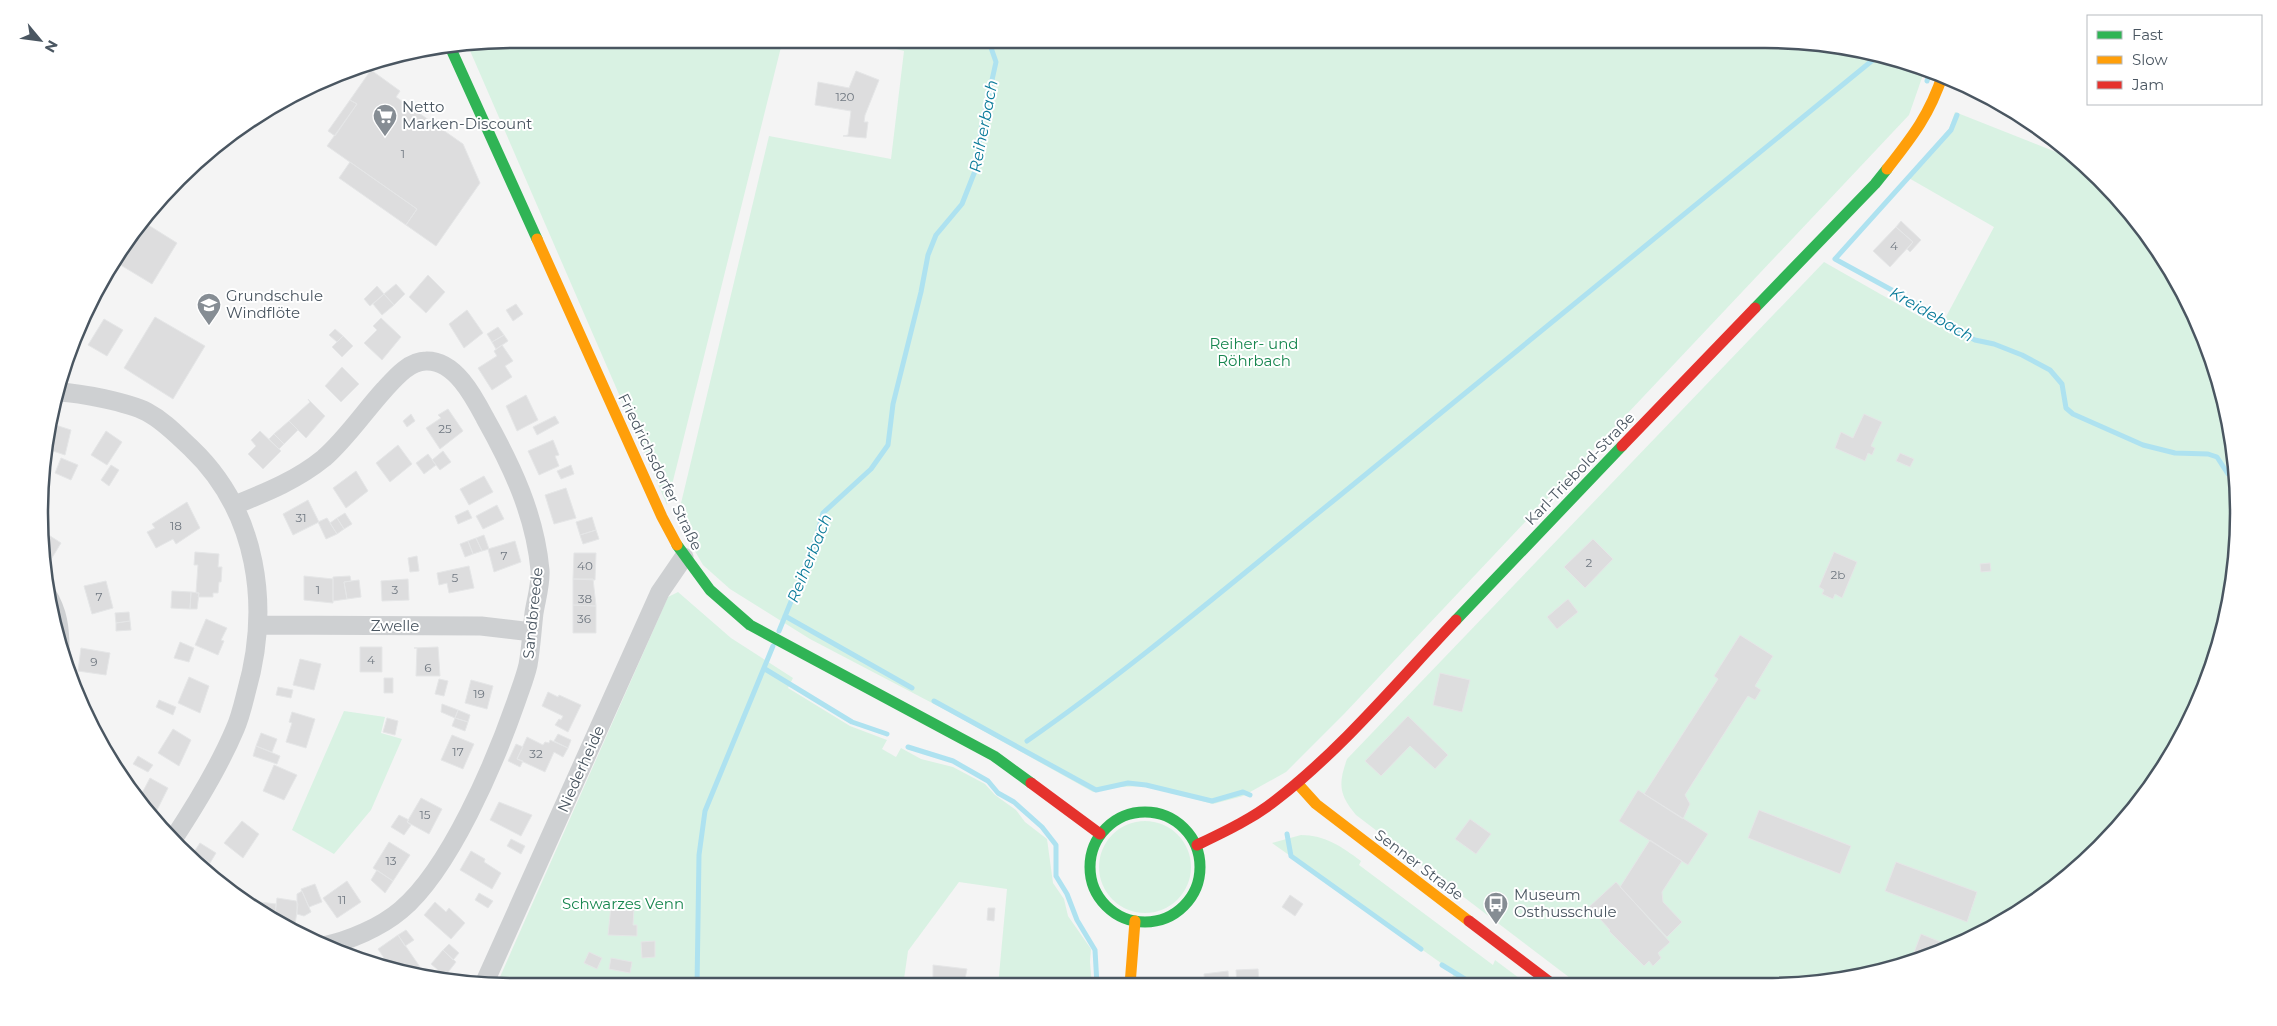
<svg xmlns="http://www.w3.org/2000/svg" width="2277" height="1026" font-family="Montserrat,sans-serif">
<rect width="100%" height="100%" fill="#f4f4f4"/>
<path fill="#d9f2e3" d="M513,39H783L667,505L468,46Z
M856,39H1764L1856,48L1925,69L1909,115L1344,714L1286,772L1243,796L1213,804L1147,786L1117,787L1093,792L955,715L810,639L730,589L703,565L677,520L769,136L891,159L904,51Z
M1955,112L2079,161L2099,177L2158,249L2202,331L2229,420L2238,513L2229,605L2202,694L2140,801L2053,889L1946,951L1826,983L1578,984L1356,815C1339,795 1338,784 1347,759L1824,262L1940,328L1994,227L1907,177L1949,129Z
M678,592L731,638L793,678L788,688L850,726L887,740L882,749L896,757L901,748L921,759L953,767L985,784L995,795L1016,810L1025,822L1047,839L1053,883L1064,899L1068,916L1091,949L1090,962L1092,985L998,986L1007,889L959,882L908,951L903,986L513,987L496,986L668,597Z
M344,711L385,717L381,733L402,739L371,810L334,854L292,830Z
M1099 867a46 46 0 1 1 92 0a46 46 0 1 1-92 0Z
M1301,835C1325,835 1342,847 1361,861L1359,865L1493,965L1495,960L1527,984H1447L1455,973L1272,843Z"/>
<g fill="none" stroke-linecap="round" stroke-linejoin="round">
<path stroke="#aee2f0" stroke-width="5" d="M1927,81L1930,70
M1957,115L1951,130L1835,259L1921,306L1941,323L1975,340L1994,344L2022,355L2050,370L2062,384L2066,408L2073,414L2143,445L2175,453L2208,454L2217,457L2228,474L2234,473
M785,616L912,688
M779,631L814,545L823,513L871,469L888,445L893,404L921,292L928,255L936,235L962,204L975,171L982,125L996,62L988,39
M765,669L852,722L887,734
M934,701L1096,790L1128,783L1146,785L1212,801L1243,792L1250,795
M1027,741C1135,666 1236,579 1338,497C1519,351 1699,203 1879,55
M908,747L953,761L988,781L998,793L1014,802L1042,827L1056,845V876L1067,894L1077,920L1095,950L1097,985
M1287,834L1291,856L1421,949
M1442,965L1473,984
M697,987L699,855L705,811L773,646"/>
</g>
<path fill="#ddddde" stroke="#e5e6e7" d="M371,70L400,91L396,97L463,144L480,183L436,246L406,225L417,209L327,146L357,104L350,100Z
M856,71L879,80L865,115L864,122H868L866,138L843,136L848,135L851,111L815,105L818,82L849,88Z
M350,100L357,104L335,136L328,131Z
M350,162L417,209L406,225L339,178Z
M1901,221L1921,240L1910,252L1907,249L1913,242L1896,227Z
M145,223L177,243L152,284L114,261Z
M1896,227L1913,242L1890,267L1873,251Z
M428,275L445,292L426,313L409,297Z
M396,284L405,294L394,305L384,294Z
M377,286L384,294L370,306L364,299Z
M384,294L394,305L382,315L373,304Z
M516,304L523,314L513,321L506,310Z
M467,310L483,333L464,348L449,324Z
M155,317L205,346L173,399L124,368Z
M381,318L401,337L382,360L364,343L377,330L373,326Z
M104,319L123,330L107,356L88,345Z
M498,327L504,335L492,342L487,334Z
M335,329L343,336L337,342L329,335Z
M504,335L508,341L496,349L492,342Z
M343,336L353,346L342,357L332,347Z
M502,345L513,361L505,366L512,377L492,390L478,368L497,356L494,351Z
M342,367L359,384L341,402L325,386Z
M526,395L538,420L517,431L506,406Z
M308,399L325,416L306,438L289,421L310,402Z
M448,409L463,431L440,449L426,428L441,418L438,415Z
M411,414L415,421L407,427L403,421Z
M1864,414L1882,422L1871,446L1875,448L1872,455L1868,453L1865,461L1835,448L1841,432L1853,438Z
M555,416L559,423L537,435L533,427Z
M289,421L298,430L284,444L274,434Z
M49,423L71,430L65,455L47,449Z
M106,431L122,442L107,465L91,455Z
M260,431L281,451L263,469L248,454L256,446L251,440Z
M274,434L284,444L279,449L269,439Z
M553,440L559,455L555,456L559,466L539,475L528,451Z
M398,445L412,464L390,482L376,463Z
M443,451L451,462L440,470L432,460Z
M1900,453L1914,459L1910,467L1896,461Z
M428,454L436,465L424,474L416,463Z
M61,458L78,465L71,480L55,473Z
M111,465L119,470L109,486L101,480Z
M571,465L574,474L561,479L557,471Z
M356,471L368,491L346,508L333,488Z
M484,476L493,492L469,505L460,489Z
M566,488L576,518L554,524L545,495Z
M308,500L319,522L293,535L283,514Z
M187,502L200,528L176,544L173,539L156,548L147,532L155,528L152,524Z
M497,505L504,519L483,529L476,516Z
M468,510L472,518L458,524L455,516Z
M345,513L352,524L344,529L337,518Z
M592,517L596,530L580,535L576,522Z
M327,518L337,534L326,539L318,522Z
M337,518L344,529L337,534L330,523Z
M596,530L599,539L583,544L580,535Z
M44,532L61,543L50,561L43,557Z
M484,535L489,549L482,551L476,538Z
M476,538L482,551L473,554L468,541Z
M1593,539L1613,559L1585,588L1564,567Z
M468,541L473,554L465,557L460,544Z
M515,541L521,562L494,572L488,549Z
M195,552L219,554L218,567H222L221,582H219L218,593H213V597H198L199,593H196L198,565H194Z
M1834,552L1857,562L1842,598L1835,594L1833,599L1822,594L1824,590L1819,587Z
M574,553H596L595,580L573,579Z
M417,556L419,571L410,572L408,558Z
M1990,563L1991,571L1981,572L1980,564Z
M469,566L474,588L449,593L447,583L439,585L437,573Z
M304,576L333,579V603L304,600Z
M350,576L351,581L344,582L347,599L333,601V577Z
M408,579L409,600L382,601L381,581Z
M573,579H593L596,606L573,605Z
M359,580L361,597L347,599L344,582Z
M106,581L113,608L92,614L84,586Z
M172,591L191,592L190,609L171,608Z
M191,592L199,593L197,609H190Z
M1568,599L1578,612L1557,629L1547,617Z
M573,605L596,606V633H573Z
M129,612L130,621L116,623L115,613Z
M206,619L227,628L221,640L224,641L218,655L195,645Z
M130,621L131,630L116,631V623Z
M1740,635L1773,656L1755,686L1761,690L1755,700L1748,696L1685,795L1690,804L1683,819L1644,794L1718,679L1714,676Z
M180,642L194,648L189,662L174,658Z
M360,647H382V672H360Z
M438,647L440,676H416L417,648H414Z
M81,648L110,653L106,675L78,671Z
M300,659L321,664L314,690L293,685Z
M1440,673L1470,680L1462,712L1433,705Z
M189,677L209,686L200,713L178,703Z
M384,678H393V693H384Z
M439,679L448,681L444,696L435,694Z
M471,680L493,686L487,709L465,703Z
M278,687L293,690L291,698L276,695Z
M548,692L558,697L559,695L581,705L568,732L555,725L559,719L561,720L563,716L542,706Z
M159,700L176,707L173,715L156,707Z
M442,704L458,710L455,718L441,712Z
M84,706L94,711L89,722L83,708Z
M458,710L470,715L468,722L455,718Z
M292,712L315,719L306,748L286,742L292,723L289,722Z
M1408,716L1448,755L1435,769L1410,746L1381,776L1365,761Z
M387,718L398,721L395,735L383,732Z
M455,718L468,722L465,731L452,726Z
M173,729L191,740L179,766L158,753Z
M261,733L277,739L272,752L256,746Z
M558,734L571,740L568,748L554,741Z
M452,735L474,744L463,769L441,760Z
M527,737L543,745L545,742L549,743L550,740L568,748L563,757L554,752L545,772L517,759Z
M516,744L523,747L517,759L523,761L520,767L508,761Z
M256,746L280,756L277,764L253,756Z
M138,756L153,765L148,772L133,764Z
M274,765L297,775L284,800L263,791Z
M150,778L168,788L155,814L138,794L141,795Z
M1638,790L1708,834L1688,865L1619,821Z
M421,798L442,809L429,834L407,822Z
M499,802L532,815L521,836L490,820Z
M1759,810L1851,846L1840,874L1748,838Z
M399,815L409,820L407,822L411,825L404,835L391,827Z
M1470,819L1491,834L1476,854L1455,839Z
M242,821L259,834L243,858L224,843Z
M511,839L525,846L521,854L507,846Z
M1650,840L1682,861L1662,892L1663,902L1682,922L1667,937L1620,887Z
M389,842L410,855L393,881L373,868Z
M200,843L216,853L210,863L194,852Z
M471,851L485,859L484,862L501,873L492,889L460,870Z
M1896,862L1977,892L1967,922L1885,891Z
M377,870L393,881L385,893L371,880Z
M347,881L361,902L337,918L323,898Z
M1616,882L1670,942L1658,953L1661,958L1653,966L1649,961L1644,966L1609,931L1610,930L1589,907Z
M315,884L322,902L309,907L301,889Z
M302,891L311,912L304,916L297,914V894Z
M479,893L493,901L488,908L475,900Z
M1290,895L1303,904L1295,916L1282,907Z
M277,898L296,901L298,904L295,925H290L275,916Z
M252,901L276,904L275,916L252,902Z
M435,902L446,912L449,908L465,923L451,939L424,915Z
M611,906L634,907L633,925H637V936L608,935Z
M988,908H995L994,921L987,920Z
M406,930L414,940L405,946L398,935Z
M1921,934L1953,947L1946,951L1920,958L1913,955Z
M398,935L420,967L409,975L392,970L378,949Z
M655,941V957L642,958L641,942Z
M449,944L459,953L453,960L443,950Z
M443,950L456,962L445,976L431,964Z
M589,952L602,958L597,969L584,963Z
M611,958L632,962L630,973L609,969Z
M933,965L967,969L965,979L992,983L991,986H933Z
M1258,969L1259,982L1237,983L1236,970Z
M1228,971L1229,985H1205L1204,974Z"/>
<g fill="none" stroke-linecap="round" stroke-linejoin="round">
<path stroke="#ced0d2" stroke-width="19" d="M59,392C80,393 128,402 147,412C164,421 177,435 191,448C258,512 271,606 246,693C243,705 240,718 235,729C219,767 197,803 174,838
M235,505C267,492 297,480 324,458C346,439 364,412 384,390C395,378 409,361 426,361C455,360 474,397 485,418C512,466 535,515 540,570C541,584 536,600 534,613C532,630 531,648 528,665C525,678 520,690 516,702C495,762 450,869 401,910C381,927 349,941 323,946
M47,594C58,612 60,628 60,649
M258,625L481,626L532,632
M484,984L660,592L684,557"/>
<path stroke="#30b455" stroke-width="11" d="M451,49L537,239
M1755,308L1875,184L1887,169
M677,545L710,590L750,625L994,756L1031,783
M1456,620L1622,446
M1090 867a55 55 0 1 1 110 0a55 55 0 1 1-110 0Z"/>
<path stroke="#ff9f0a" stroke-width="11" d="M1887,169C1913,136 1930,114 1943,74
M537,239L662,517L677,545
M1297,783L1316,804L1469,921
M1130,985L1135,921"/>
<path stroke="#e5322d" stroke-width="11" d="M1622,446L1755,308
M1031,783L1100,834
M1197,845C1224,832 1252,819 1276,800C1341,750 1400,679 1456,620
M1469,921L1552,984"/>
</g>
<defs>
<symbol id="supermarket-pin" viewBox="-11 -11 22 30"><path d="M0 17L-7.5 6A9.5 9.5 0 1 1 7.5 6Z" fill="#868d94" stroke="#fff"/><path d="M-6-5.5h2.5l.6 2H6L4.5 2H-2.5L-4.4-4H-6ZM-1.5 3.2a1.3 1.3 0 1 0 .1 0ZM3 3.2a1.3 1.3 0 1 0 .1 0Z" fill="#fff"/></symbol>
<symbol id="school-pin" viewBox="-11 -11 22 30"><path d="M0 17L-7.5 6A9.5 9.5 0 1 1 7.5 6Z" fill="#868d94" stroke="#fff"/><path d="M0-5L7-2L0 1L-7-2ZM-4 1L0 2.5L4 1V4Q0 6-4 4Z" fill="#fff"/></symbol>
<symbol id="bus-pin" viewBox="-11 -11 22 30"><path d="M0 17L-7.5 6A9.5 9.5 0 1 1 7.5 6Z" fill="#868d94" stroke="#fff"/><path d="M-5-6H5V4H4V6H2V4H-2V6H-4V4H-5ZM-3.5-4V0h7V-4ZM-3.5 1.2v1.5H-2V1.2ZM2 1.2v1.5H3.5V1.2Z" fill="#fff"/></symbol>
</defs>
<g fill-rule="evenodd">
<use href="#supermarket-pin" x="371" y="102" width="28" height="38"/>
<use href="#school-pin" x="195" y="291" width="28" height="38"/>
<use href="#bus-pin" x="1482" y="890" width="28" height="38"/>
</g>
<g text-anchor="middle" stroke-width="4" stroke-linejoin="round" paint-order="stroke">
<g font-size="12" fill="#707881">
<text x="845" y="101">120</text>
<text x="403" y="158">1</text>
<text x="1894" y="250">4</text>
<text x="445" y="433">25</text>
<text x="301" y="522">31</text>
<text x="176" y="530">18</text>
<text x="504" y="560">7</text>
<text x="1589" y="567">2</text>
<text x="585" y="570">40</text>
<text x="1838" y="579">2b</text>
<text x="455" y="582">5</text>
<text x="318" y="594">1</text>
<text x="395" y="594">3</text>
<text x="99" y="601">7</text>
<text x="585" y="603">38</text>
<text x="584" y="623">36</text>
<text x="371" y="664">4</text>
<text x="94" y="666">9</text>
<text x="428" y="672">6</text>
<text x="479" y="698">19</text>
<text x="458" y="756">17</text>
<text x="536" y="758">32</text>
<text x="425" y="819">15</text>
<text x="391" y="865">13</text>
<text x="342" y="904">11</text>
</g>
<g font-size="15" fill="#4a5661" stroke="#fff" text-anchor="start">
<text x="402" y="112">Netto<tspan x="402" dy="17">Marken-Discount</tspan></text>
<text x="226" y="301">Grundschule<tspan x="226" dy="17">Windflöte</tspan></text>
<text x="1514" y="900">Museum<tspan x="1514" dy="17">Osthusschule</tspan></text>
</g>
<g font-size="15" fill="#17864f" stroke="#fff">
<text x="1254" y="349">Reiher- und<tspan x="1254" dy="17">Röhrbach</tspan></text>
<text x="623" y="909">Schwarzes Venn</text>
</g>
<g font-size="15" fill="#4a5661" stroke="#fff">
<text transform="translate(1580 469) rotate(-46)" y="5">Karl-Triebold-Straße</text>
<text transform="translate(660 472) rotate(64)" y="5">Friedrichsdorfer Straße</text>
<text transform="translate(533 613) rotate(-84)" y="5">Sandbreede</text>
<text x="395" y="631">Zwelle</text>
<text transform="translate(581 769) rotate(-66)" y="5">Niederheide</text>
<text transform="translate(1419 865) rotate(37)" y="5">Senner Straße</text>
</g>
<g font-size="16" font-style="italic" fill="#0c7c9b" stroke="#fff">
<text transform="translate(983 126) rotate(-79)" y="6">Reiherbach</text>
<text transform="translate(1932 314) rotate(30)" y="6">Kreidebach</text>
<text transform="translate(809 558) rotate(-68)" y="6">Reiherbach</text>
</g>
</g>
<path d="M0 0H2277V1026H0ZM513 48H1765A465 465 0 0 1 2230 513V513A465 465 0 0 1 1765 978H513A465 465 0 0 1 48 513V513A465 465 0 0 1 513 48Z" fill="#fff" fill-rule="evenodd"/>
<path fill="none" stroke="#4a5661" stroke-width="2.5" d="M513 48H1765A465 465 0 0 1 2230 513V513A465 465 0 0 1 1765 978H513A465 465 0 0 1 48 513V513A465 465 0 0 1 513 48Z"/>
<rect x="2087" y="15" width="175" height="90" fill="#ffffff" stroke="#b7bbc0"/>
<rect x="2097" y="31" width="25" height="8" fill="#30b455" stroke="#b7bbc0"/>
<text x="2132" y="40" font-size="15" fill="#4a5661">Fast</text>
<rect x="2097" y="56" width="25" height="8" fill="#ff9f0a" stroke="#b7bbc0"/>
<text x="2132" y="65" font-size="15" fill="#4a5661">Slow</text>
<rect x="2097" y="81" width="25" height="8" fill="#e5322d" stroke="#b7bbc0"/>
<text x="2132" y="90" font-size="15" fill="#4a5661">Jam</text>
<g transform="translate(40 40) rotate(119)" stroke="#ffffff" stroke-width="4" paint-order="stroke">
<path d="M0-4L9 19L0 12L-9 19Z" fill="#4a5661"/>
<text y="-8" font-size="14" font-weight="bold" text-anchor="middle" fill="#4a5661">N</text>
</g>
</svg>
